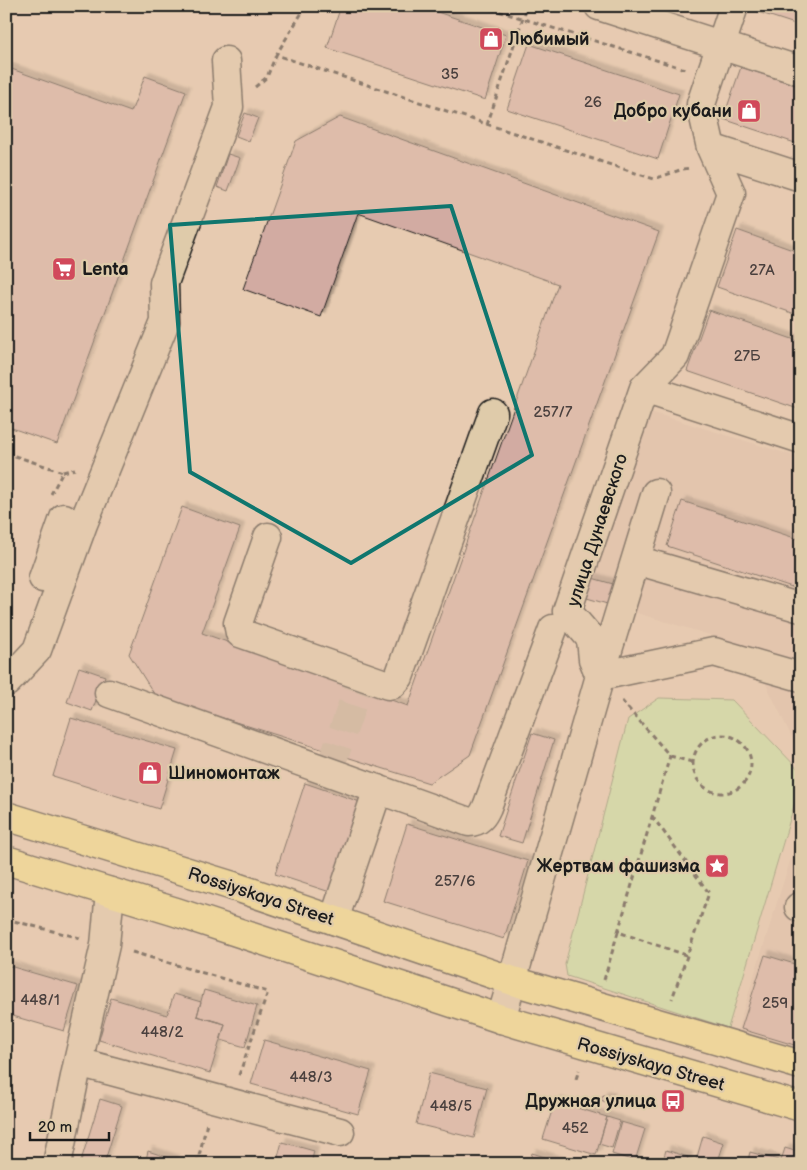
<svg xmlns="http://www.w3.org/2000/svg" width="807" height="1170" font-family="'Balsamiq Sans',sans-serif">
<defs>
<filter id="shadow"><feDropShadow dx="4.5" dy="-4.5" stdDeviation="1" flood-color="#0004"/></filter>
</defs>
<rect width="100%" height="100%" fill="#e7cbb1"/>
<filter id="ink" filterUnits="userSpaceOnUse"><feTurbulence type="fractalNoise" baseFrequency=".02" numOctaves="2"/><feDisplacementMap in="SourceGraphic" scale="10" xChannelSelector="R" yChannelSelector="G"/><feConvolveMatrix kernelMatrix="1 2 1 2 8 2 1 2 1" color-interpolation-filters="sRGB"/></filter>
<g filter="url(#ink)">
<path fill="#ddbea9" d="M650,412L801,458V756L763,678L770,653L587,598Z
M801,826V1060L734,1040Z"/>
<path fill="#c2e7a1" stroke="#6f825e" d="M659,698L732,700L801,772V782L728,1028L567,976L565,964L628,719Z"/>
<path fill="#d2aba2" stroke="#1c1c1c" filter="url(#shadow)" d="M341,6H419L506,35L485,100L327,48Z
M760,6H801V26L758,12Z
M529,44L679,94L658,159L507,109Z
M6,67L131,112L145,76L186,91L57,444L6,426Z
M741,67L801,87V145L723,119Z
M245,113L258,118L249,141L236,136Z
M340,117L659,232L470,755L429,783L156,697L129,654L182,507L240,528L202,633L408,706L558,284L358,213L321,317L243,289L296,141Z
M228,154L240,158L228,191L217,187Z
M737,230L801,253V316L717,287Z
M709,310L801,342V410L687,371Z
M682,501L801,540V590L667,546Z
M592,578L620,586L614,606L587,598Z
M79,667L105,676L92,711L67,702Z
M71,718L177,750L159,809L53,776Z
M532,733L554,740L522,843L498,836Z
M305,783L363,803L333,893L275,874Z
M407,824L528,861L504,939L383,901Z
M765,955L801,966L799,977H801V1047L741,1029Z
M6,965L78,986L64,1031L6,1014Z
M204,990L257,1006L245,1047L221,1040L225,1024L197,1016Z
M174,994L201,1002L197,1016L225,1024L210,1073L99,1040L111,998L167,1015Z
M264,1040L371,1071L358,1114L251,1084Z
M429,1073L487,1088L474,1138L416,1124Z
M603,1095L611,1097L608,1103L601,1100Z
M100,1099L122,1106L104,1164H80Z
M555,1101L607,1117L596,1155L543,1139Z
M607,1117L620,1121L612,1148L599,1144Z
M621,1122L645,1129L635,1161L612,1154Z
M703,1136L724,1143L717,1164H695Z
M282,1142L314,1151L311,1164H276Z
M785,1148L801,1153V1164H780Z
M666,1150L688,1157L686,1164H662Z
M148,1151L175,1160L173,1164H145Z
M750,1152L778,1160L777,1164H747Z
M532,1153L567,1164H529Z"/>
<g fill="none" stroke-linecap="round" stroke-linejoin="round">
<path stroke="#bea893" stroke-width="28" stroke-dasharray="28 14" stroke-linecap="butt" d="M329,771L362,676"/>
<defs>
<path id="minor" d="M599,6L801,71
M711,148L801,177
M644,388L801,439
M268,537L238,623L240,633L388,685L393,684L399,677L493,413
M636,560L801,608
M43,578L64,518
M600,676L593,659L591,639L567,611L644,388L675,356L731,193L711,148L701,104L734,6
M600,676L714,652L801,677
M7,682L37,650L83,524L165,322L164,283L229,107L226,61
M109,693L469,822C479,822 483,816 487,807L553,629
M799,907L801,908
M334,920L378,789
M501,1019L600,676L656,493
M78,1062L340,1132
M57,1164L78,1062L105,945L110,892"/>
<path id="major" d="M6,816L233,886L513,981L801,1065
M6,860L176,912L501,1019L801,1107"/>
</defs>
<use href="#minor" stroke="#1c1c1c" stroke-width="31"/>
<use href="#major" stroke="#1c1c1c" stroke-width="31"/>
<path stroke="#1c1c1c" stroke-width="3" stroke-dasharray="5 4" stroke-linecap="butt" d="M306,6L276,55L654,179L683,169L691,168
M482,6L685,69
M255,87L267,77L276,55
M487,125L527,6
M6,453L63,472L51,494
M63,472L75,469
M693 764a29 29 0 1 1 58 0a29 29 0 1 1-58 0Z
M670,756L692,762
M652,816L709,893L672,999
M6,919L80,938
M618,932L670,756L622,701
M132,952L268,992L238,1078
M604,980L618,932L686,955
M576,1079L579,1070
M197,1164L207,1123"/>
<use href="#minor" stroke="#dfcbaa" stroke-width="28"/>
<use href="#major" stroke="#f6e381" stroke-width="28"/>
</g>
</g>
<path d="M0 0H807V1170H0ZM451,206L532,455L351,563L190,472L170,225Z" fill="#e7cbb1" fill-opacity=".55" fill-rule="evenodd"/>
<path fill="none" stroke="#0f766e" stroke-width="4" stroke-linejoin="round" d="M451,206L532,455L351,563L190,472L170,225Z"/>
<defs>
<symbol id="shop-square" viewBox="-11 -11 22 22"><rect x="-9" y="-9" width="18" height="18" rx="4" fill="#d1495b" stroke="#dfcbaa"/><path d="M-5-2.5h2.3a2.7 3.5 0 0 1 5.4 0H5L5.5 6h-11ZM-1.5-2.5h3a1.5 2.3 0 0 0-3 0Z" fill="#fff"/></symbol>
<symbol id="supermarket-square" viewBox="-11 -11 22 22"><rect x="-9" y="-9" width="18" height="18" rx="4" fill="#d1495b" stroke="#dfcbaa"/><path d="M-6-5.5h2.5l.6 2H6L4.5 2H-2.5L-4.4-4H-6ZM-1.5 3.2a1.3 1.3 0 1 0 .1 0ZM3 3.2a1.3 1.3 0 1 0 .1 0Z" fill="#fff"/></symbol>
<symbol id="sight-square" viewBox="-11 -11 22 22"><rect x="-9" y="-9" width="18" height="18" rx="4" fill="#d1495b" stroke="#dfcbaa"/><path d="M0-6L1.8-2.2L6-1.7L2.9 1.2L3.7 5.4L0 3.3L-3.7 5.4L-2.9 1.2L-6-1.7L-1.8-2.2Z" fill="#fff"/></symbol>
<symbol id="bus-square" viewBox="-11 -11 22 22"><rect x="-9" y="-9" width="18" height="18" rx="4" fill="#d1495b" stroke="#dfcbaa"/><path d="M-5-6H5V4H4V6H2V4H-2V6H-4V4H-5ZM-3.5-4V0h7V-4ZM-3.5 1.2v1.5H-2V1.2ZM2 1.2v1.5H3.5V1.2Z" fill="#fff"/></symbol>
</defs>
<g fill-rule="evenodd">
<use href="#shop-square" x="477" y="25" width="28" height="28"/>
<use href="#shop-square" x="735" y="97" width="28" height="28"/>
<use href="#supermarket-square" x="50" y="255" width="28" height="28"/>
<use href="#shop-square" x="136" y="759" width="28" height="28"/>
<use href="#sight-square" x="703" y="852" width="28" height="28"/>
<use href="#bus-square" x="659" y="1087" width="28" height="28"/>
</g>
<g text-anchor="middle" stroke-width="4.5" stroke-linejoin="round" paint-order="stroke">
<g font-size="15" fill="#4a403e">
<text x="450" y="79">35</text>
<text x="593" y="107">26</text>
<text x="762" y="275">27А</text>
<text x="747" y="361">27Б</text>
<text x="553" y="417">257/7</text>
<text x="455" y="886">257/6</text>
<text x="40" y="1005">448/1</text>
<text x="775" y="1008">259</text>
<text x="162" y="1037">448/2</text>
<text x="311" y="1082">448/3</text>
<text x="451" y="1111">448/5</text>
<text x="575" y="1133">452</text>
</g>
<g font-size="18" font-weight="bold" fill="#1c1c1c" stroke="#dfcbaa" text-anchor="start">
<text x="508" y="45">Любимый</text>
<text x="732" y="117" text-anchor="end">Добро кубани</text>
<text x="82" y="275">Lenta</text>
<text x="168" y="779">Шиномонтаж</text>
<text x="700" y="872" text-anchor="end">Жертвам фашизма</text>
<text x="656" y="1107" text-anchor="end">Дружная улица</text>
</g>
<g font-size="18" fill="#1c1c1c" stroke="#dfcbaa">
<text transform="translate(597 530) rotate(-72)" y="6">улица Дунаевского</text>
<text transform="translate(261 896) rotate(18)" y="6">Rossiyskaya Street</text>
<text transform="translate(651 1064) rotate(16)" y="6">Rossiyskaya Street</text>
</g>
</g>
<rect width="807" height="1170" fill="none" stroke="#dfcbaa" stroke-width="25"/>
<rect x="12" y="12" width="782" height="1145" fill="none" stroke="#1c1c1c" stroke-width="2" filter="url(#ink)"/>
<path d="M30 1132v8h79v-8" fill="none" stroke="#1c1c1c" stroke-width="2.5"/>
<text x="38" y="1132" font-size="15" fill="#1c1c1c" stroke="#dfcbaa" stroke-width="4" paint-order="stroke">20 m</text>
</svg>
